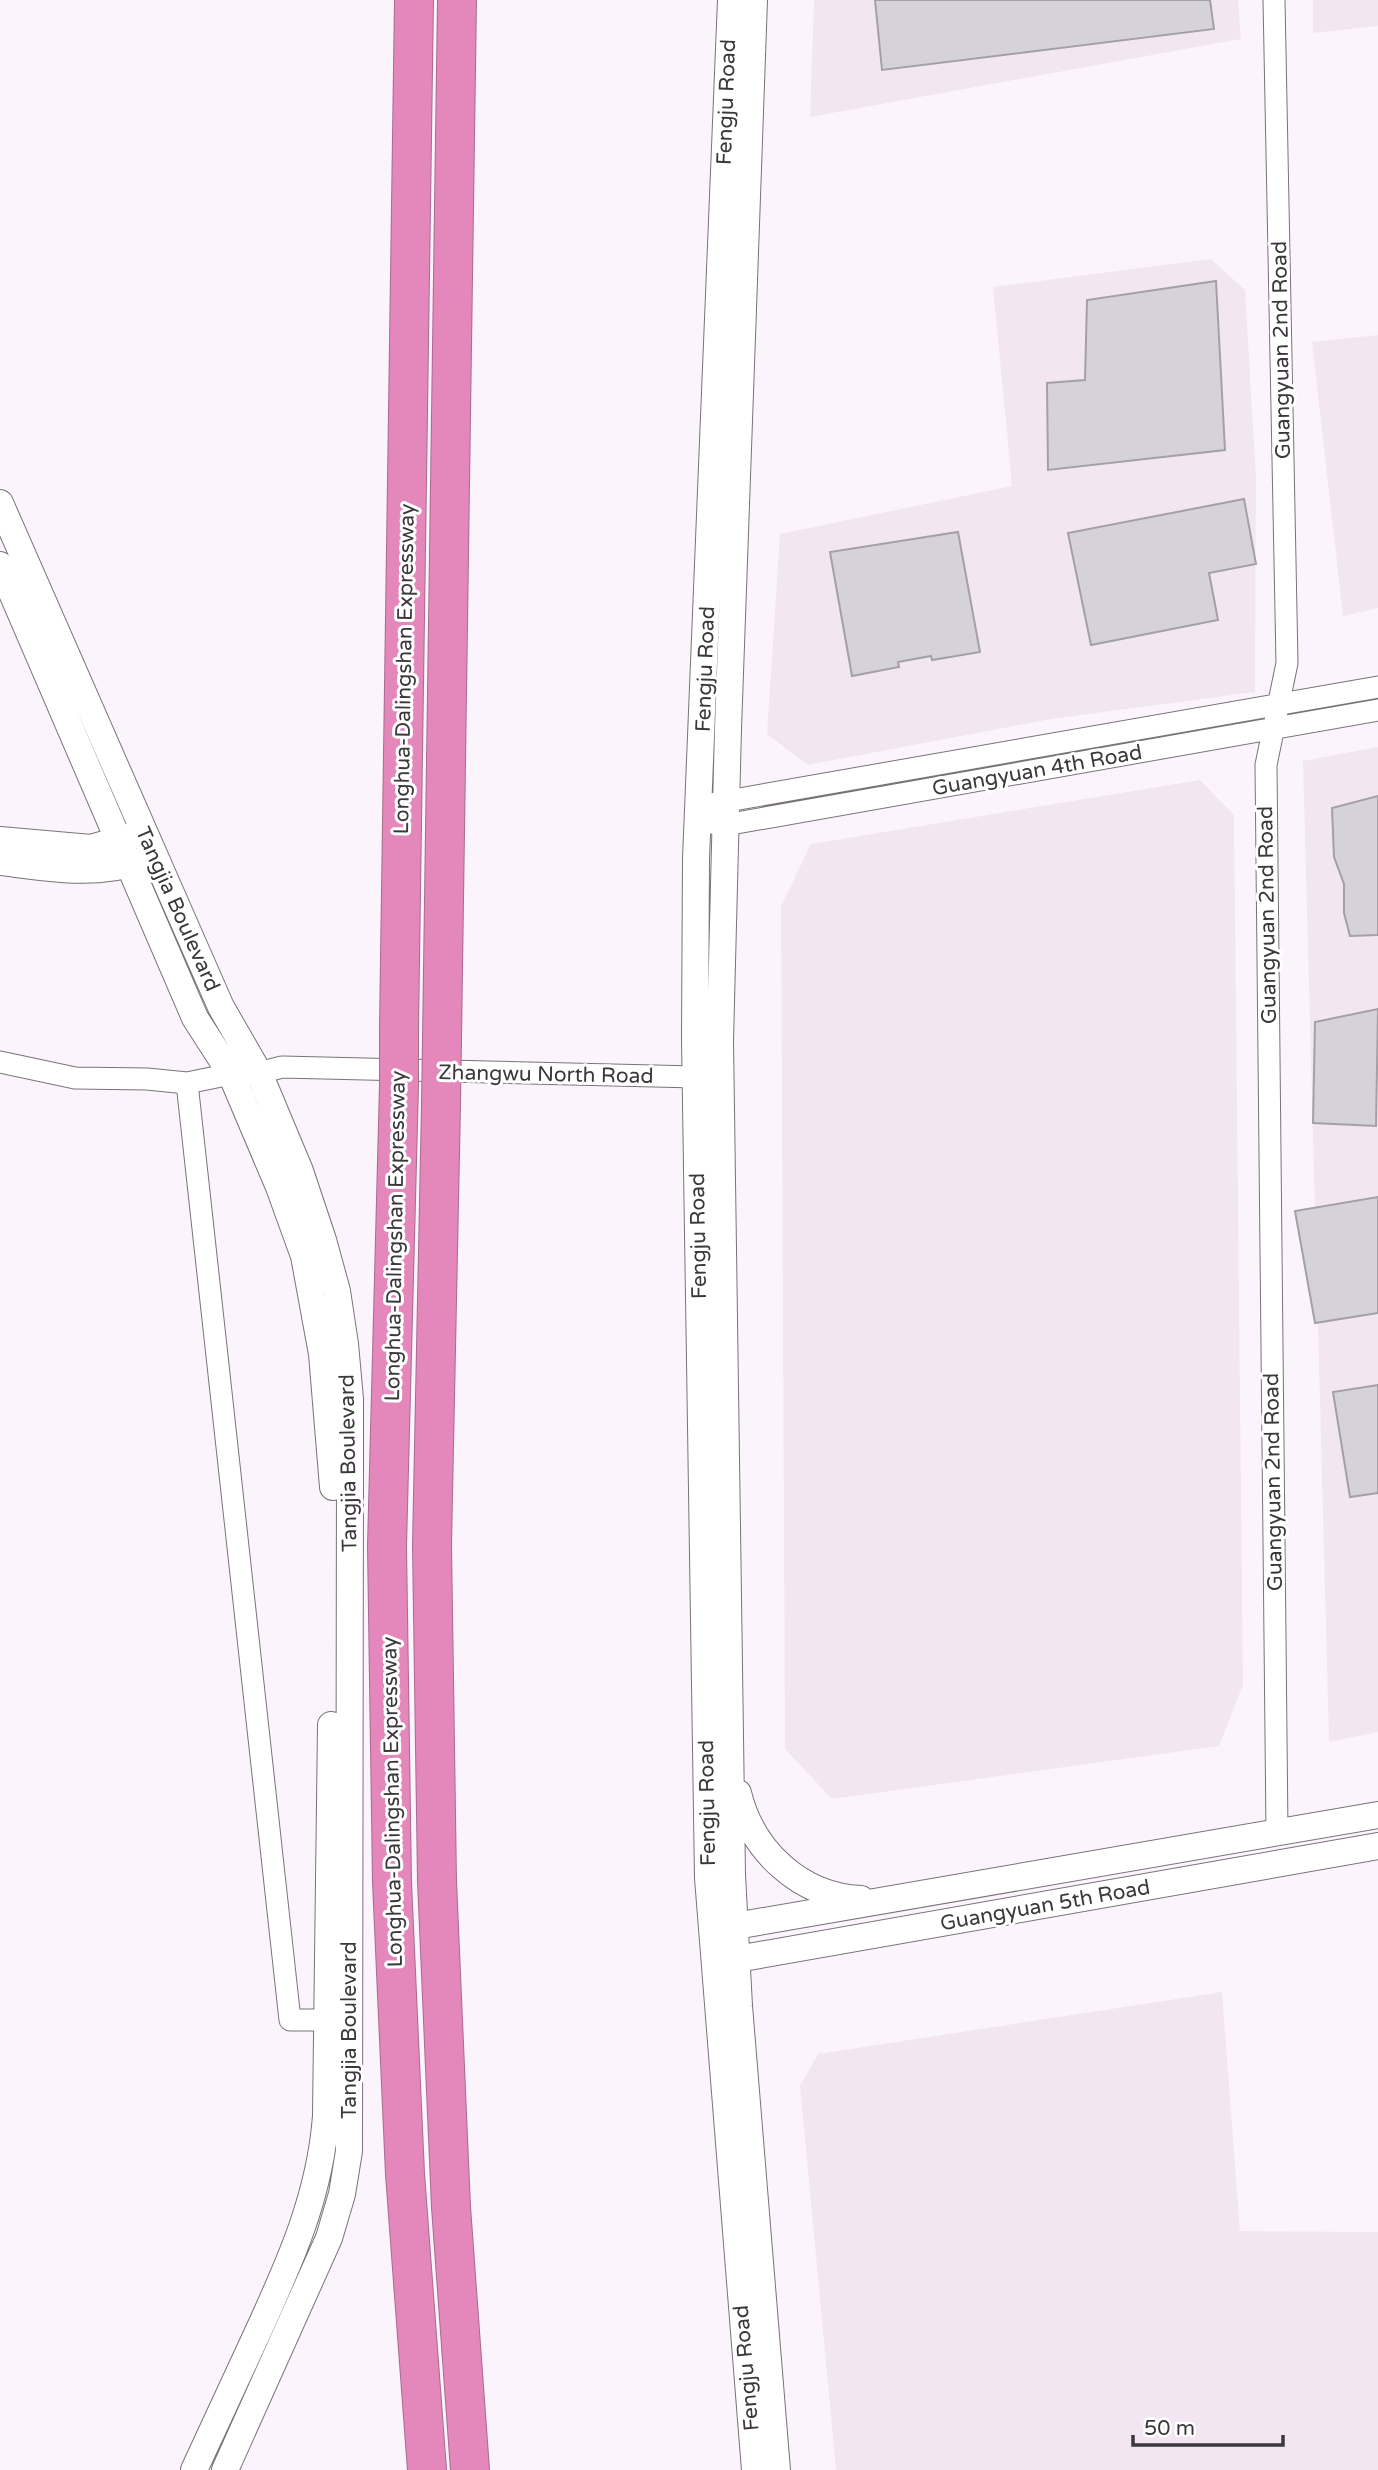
<svg xmlns="http://www.w3.org/2000/svg" width="1378" height="2470" font-family="'Varela Round',sans-serif">
<rect width="100%" height="100%" fill="#fcf4fc"/>
<path fill="#f3e6f3" d="M814,0H1238L1241,39L810,117Z
M1313,0H1378V26L1313,33Z
M1211,259L1245,290L1256,477L1255,692L1051,719L808,765L767,734L780,534L1012,486L993,287Z
M1378,335V608L1343,616L1312,342Z
M1378,747V1732L1329,1742L1303,761Z
M1200,780L1234,815L1243,1685L1219,1746L832,1799L785,1749L781,906L811,844Z
M1222,1992L1240,2231L1378,2232V2470H836L800,2086L818,2054Z"/>
<path fill="#d6d2db" stroke="#a3a0a8" stroke-width="2" d="M875,0H1210L1214,29L882,70Z
M1216,281L1225,450L1048,470L1047,383L1085,380L1087,300Z
M1244,499L1256,564L1209,573L1218,620L1091,645L1068,533Z
M958,532L980,652L932,660L931,656L898,662L899,667L852,676L830,552Z
M1378,796V935L1350,936L1344,913V884L1334,857L1332,808Z
M1378,1009L1376,1126L1313,1123L1315,1022Z
M1378,1197V1313L1315,1323L1295,1211Z
M1378,1385V1493L1350,1497L1333,1392Z"/>
<g fill="none" stroke-linecap="round" stroke-linejoin="round">
<defs>
<path id="minor" d="M1274,0L1287,663L1266,765L1277,1832
M699,806L1378,687
M712,823L725,825L1378,710
M0,1062L75,1078L147,1079L187,1083L290,2020H328
M187,1083L231,1074L259,1073L282,1067L696,1077"/>
<path id="tertiary" d="M731,0L696,859L695,1038L708,1878L755,2470
M754,0L728,729L720,1041L732,1875L739,2006L777,2470
M0,503L221,1007L259,1073L300,1171L323,1240L337,1291L345,1344L350,1399V1462L349,2151L342,2194L329,2238L225,2470
M0,565L195,1018L231,1074L279,1187L304,1256L322,1354L333,1487
M0,840L91,848L132,836
M0,862C49,868 96,877 143,860
M738,1793C752,1851 800,1896 861,1899
M718,1929L1378,1815
M721,1955L737,1959L1378,1846
M194,2470C215,2425 236,2379 257,2334C290,2262 320,2196 326,2116L331,1725"/>
<path id="motorway" d="M399,1029L414,0
M442,1039L457,0
M399,1085L387,1546L392,1882L405,2174L427,2470
M441,1104L432,1545L437,1881L451,2207L470,2470"/>
</defs>
<use href="#minor" stroke="#797379" stroke-width="23"/>
<use href="#tertiary" stroke="#797379" stroke-width="28"/>
<use href="#motorway" stroke="#a96b8e" stroke-width="40"/>
<use href="#minor" stroke="#fff" stroke-width="21"/>
<use href="#tertiary" stroke="#fff" stroke-width="26"/>
<use href="#motorway" stroke="#e487bb" stroke-width="38"/>
<defs>
<path id="motorway-bridge" d="M399,1085V1029
M441,1104L442,1039"/>
</defs>
<use href="#motorway-bridge" stroke="#a96b8e" stroke-width="40" stroke-linecap="butt"/>
<use href="#motorway-bridge" stroke="#e487bb" stroke-width="38"/>
</g>
<g text-anchor="middle" stroke-width="6" stroke-linejoin="round" paint-order="stroke">
<g font-size="21" fill="#3b383b" stroke="#fff">
<text transform="translate(726 102) rotate(-88)" y="7">Fengju Road</text>
<text transform="translate(1281 350) rotate(-91)" y="7">Guangyuan 2nd Road</text>
<text transform="translate(404 669) rotate(-89)" y="7">Longhua-Dalingshan Expressway</text>
<text transform="translate(705 669) rotate(-88)" y="7">Fengju Road</text>
<text transform="translate(1037 770) rotate(-10)" y="7">Guangyuan 4th Road</text>
<text transform="translate(178 909) rotate(66)" y="7">Tangjia Boulevard</text>
<text transform="translate(1267 915) rotate(-91)" y="7">Guangyuan 2nd Road</text>
<text transform="translate(546 1074) rotate(1)" y="7">Zhangwu North Road</text>
<text transform="translate(395 1236) rotate(-89)" y="7">Longhua-Dalingshan Expressway</text>
<text transform="translate(698 1236) rotate(-91)" y="7">Fengju Road</text>
<text transform="translate(348 1463) rotate(-91)" y="7">Tangjia Boulevard</text>
<text transform="translate(1273 1482) rotate(-91)" y="7">Guangyuan 2nd Road</text>
<text transform="translate(392 1802) rotate(-91)" y="7">Longhua-Dalingshan Expressway</text>
<text transform="translate(707 1803) rotate(-91)" y="7">Fengju Road</text>
<text transform="translate(1045 1905) rotate(-10)" y="7">Guangyuan 5th Road</text>
<text transform="translate(349 2030) rotate(-90)" y="7">Tangjia Boulevard</text>
<text transform="translate(746 2368) rotate(-95)" y="7">Fengju Road</text>
</g>
</g>
<path d="M1133 2435v10h150v-10" fill="none" stroke="#3b383b" stroke-width="3.5"/>
<text x="1144" y="2435" font-size="21" fill="#3b383b" stroke="#ffffff" stroke-width="5" paint-order="stroke">50 m</text>
</svg>
